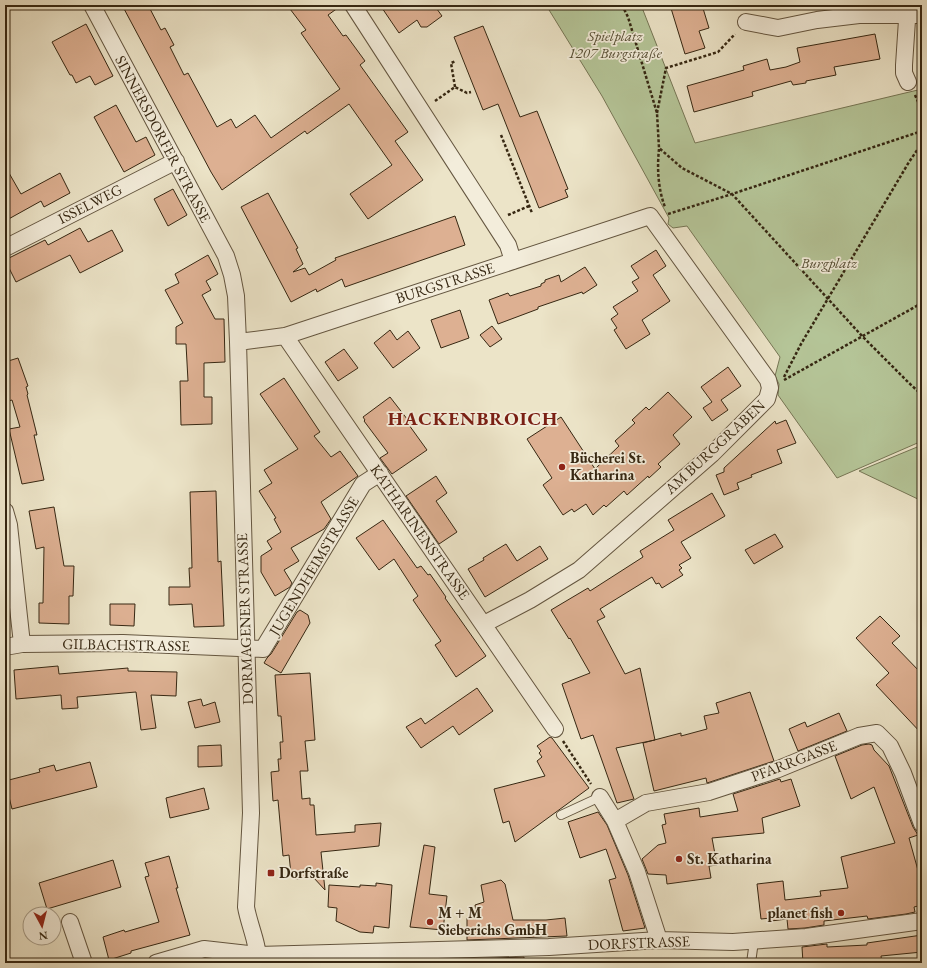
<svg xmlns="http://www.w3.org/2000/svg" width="927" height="968" font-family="'EB Garamond',serif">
<rect width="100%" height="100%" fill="#ece4c8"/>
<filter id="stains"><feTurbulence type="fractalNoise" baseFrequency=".005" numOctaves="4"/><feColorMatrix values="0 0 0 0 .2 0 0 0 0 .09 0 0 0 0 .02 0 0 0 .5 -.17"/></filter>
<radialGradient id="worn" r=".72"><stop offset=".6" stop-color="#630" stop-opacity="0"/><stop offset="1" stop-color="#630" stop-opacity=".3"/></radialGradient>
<path fill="#b5c598" stroke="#767655" d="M546,5H641L695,143L922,89V441L837,478L778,395L779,384L775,376L780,357L687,226L673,228L668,224L669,218L602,96Z
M922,445V501L859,471Z"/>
<path fill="#ddb092" stroke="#362712" d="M122,5H148L161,30L165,28L174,45L170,47L184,75L188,73L217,127L231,119L236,128L255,115L271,138L340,89L301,33L306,30L287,5H342L328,15L343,36L346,35L365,61L360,65L408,132L395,141L423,180L368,219L350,194L392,165L349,104L307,134L305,131L222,190L211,172Z
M380,5H434L442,16L427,27H421L417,20L399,33Z
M670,5H702L709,28L699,31L705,48L685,54Z
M86,24L113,76L95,85L90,76L76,83L72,75H70L52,42Z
M483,26L520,117L537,111L568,189L565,190L568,197L539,208L498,104L483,110L454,37Z
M875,34L880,59L834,67L836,75L806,81V83L793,85L791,81L752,92L753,96L694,112L687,86L744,70L743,66L767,59L770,70L786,67L800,62L797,48Z
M116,105L136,142L146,137L155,155L124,172L94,117Z
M5,166L21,194L60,173L70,193L44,207L41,201L5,221Z
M173,189L187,215L168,226L154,199Z
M268,193L298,248L296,249L303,264L293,272L305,268L309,275L336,260L335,258L455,216L465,245L345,287L342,279L317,292L316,289L291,302L241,207Z
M80,228L88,242L112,230L123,251L80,273L70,255L16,282L5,260L45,240L48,245Z
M656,250L666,266L653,275L670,301L642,320L650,334L626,349L614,330L617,328L611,319L618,314L613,307L638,291L632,282L639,278L631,266Z
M208,255L218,274L206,281L211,290L202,295L215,319H224L225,362L204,363V397H212V424L181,425L180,381H188L186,344H176V327L183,323L165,290L179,283L175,274Z
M585,267L597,285L583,294L582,292L538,307V309L498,324L489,300L508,293L510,296L541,286V284L545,282V280L559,275L561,282Z
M460,310L469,338L441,348L431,320Z
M492,326L502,339L490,347L480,335Z
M390,330L397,340L408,331L420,348L393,368L374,343Z
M344,349L358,368L338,381L325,362Z
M18,358L28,386L26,387L28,394L27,395L37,435H34L44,480L22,484L9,429L20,427L12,400L5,402V362Z
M728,367L741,386L721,400L728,410L712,421L703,408L712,402L701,387Z
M284,378L320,432L314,436L331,457L340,451L358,476L321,502L331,519L324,529L291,548L299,561L284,570L292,583L290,587L275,596L261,572V556L272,549L267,541L281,532L274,519L276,518L259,491L272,483L264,470L298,449L260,394Z
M668,392L692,417L673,435L680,444L658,464L661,467L649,478L648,476L627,495L624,491L606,507L604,505L593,515L586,504L574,512L572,509L563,515L543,485L552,478L527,439L561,417L595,469L619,446L615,441L635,423L632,420L646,407L649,410Z
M390,397L411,424L409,425L427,450L392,474L380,458L388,453L364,421L365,420L363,417Z
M786,420L796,443L777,450L782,463L751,475L752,477L737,483L739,489L724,495L716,475L724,472V468L775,421L776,424Z
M436,476L447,493L436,501L457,532L439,544L406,496Z
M216,491L218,562L221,561L224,626L194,627L192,604L169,605V587H190L189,568H192L190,492Z
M712,493L725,516L681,542L691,558L679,565L682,568L679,570L683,575L662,588L659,583L656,584L652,577L600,609L605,617L597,621L625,674L640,668L655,740L616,748L634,799L617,803L593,735L581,739L562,684L590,673L570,638L569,639L551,610L588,588L590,591L643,557L640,551L674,530L668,520Z
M54,507L64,566H74L73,596H69V624L39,623V603H43L44,547L36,549L29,511Z
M383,520L417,568L421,566L428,575L430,574L446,597L445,598L486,656L456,677L435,645L441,641L413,600L418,596L394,559L379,570L356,538Z
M775,534L783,547L754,564L745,550Z
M506,544L517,561L540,546L548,559L485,597L468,569L484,560L483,558Z
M110,604H135L134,626L110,625Z
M300,610L308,615L310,623L281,673L264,663L267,658L271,654L297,612Z
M880,616L900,636L892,643L922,674V734L876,685L889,673L856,638Z
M58,666L59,674L128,668V671L177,672L176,696L151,695L156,728L141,730L136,692L77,697L78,708L62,709L61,695L16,699L14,670Z
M310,673L315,740L305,741L308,771H300L302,799L310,798V805H314L316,835L355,832V825L381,823L379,846L321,852L325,890L313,877L297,879L291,874L289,855L283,856L278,800L273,801L271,772L279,771L278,759H281L280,742H283L281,716H278L275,675Z
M477,688L493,711L459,735L453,726L421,748L406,727L421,718L425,724Z
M750,692L774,761L707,783L706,778L654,791L643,743L681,733V736L707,729L704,716L719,713L716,703Z
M201,699L203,706L215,702L220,722L195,728L188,702Z
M839,713L847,731L798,751L789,729L805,722L807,727Z
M550,737L552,738L589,788L515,842L509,821L503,823L494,789L545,776L537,761L542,757L539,753L541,751L537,746Z
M869,744L872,745L874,750L889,766L913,827L918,835L909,838L919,874L922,873V905L914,907L915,912L906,914L868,919L867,916L824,921V925L805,928L788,929L787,919L771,921V918L761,919L757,884L783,881L785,900L821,896L820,891L848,888L841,857L895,843L874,787L851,799L835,756L862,745Z
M221,745L222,766L198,767V746Z
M90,762L97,787L12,809L5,781L40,772L39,769L54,765L56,771Z
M780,779L781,782L791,779L800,806L762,818L764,833L712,838L717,865L709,866L711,878L667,884L666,875L648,874L642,859L658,845L666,843L662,825L666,824L664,814L699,808L700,817L738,811L733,794Z
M204,788L209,809L170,818L166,798Z
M598,812L607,825L628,875L645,928L623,931L609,880L616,878L606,849L580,858L568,822Z
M424,845L435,847L429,894L447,896L443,930L410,927Z
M169,856L178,888H176L190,935L131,951V953L109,960L103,937L124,930L125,932L159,922L145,877L149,876L145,863Z
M113,860L121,887L47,909L39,883Z
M501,880L505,884L513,920H546L565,918L567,936L467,940V918L477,917L475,905L484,902L481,885Z
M376,883L392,885L389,928L374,926L373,933L360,932L336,921L337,908L328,907L329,885L360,887V885L376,886Z
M922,935V952L881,956L882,963H803L802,947L827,944V947L867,945V943Z
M524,957V963H468V959Z"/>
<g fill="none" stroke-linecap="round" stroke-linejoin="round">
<defs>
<path id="lane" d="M561,815L600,797
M751,963L754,941"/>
<path id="street" d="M92,5L226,256L232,275L236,296L238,342L251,813L246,907C249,925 259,945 258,963
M353,5L508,245L513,261
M908,5L904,65V73L908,82
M746,22L778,28L817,20L859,15H922
M5,248L176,161
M285,336L555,729
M238,342L285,336L650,216L768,380L770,388L767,399L712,454L579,570L530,600L484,624
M5,511L9,525L22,644
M5,647L22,644L123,643L263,649L363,484L380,473
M600,797L615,821L637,872L659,940
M615,821L646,803L709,792L776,770L859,736L877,733L890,746L903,773L922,824
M70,922L84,963
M156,963L204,949L258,955L549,947L659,940L733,942L806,937L922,921"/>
</defs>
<use href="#lane" stroke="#645640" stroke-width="10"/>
<use href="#street" stroke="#645640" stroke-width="18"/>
<path stroke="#362712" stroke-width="2.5" stroke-dasharray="3 2" stroke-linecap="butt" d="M622,5L628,17L657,113L659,148L682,168L732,194L862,336L909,383L922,395
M455,87L451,63L456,61
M915,95L922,111
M435,101L455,87L467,93L471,92
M657,113L666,68L718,52L735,34
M501,135L532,213
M659,149C657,168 658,189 665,207
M668,214L732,194L922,131
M508,215L529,206
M784,377L801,344L909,162L922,143
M784,380L922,303
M563,741L591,784"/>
<use href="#lane" stroke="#f3eddb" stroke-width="8"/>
<use href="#street" stroke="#f3eddb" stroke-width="16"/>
</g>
<g fill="#8f2418" stroke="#f3eddb" stroke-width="1.5">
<circle cx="562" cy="467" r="4"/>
<circle cx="679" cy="859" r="4"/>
<rect x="267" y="869" width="8" height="8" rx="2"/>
<circle cx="841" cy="913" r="4"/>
<circle cx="430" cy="922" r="4"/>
</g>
<g text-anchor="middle" stroke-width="3.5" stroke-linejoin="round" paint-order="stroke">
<g font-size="15" font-style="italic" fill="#564e34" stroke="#f3eddb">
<text x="615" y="41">Spielplatz<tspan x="615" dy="17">1207 Burgstraße</tspan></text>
<text x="829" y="268">Burgplatz</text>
</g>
<g font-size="15" fill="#362712" stroke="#f3eddb">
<text transform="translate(163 139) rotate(62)" y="5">SINNERSDORFER STRASSE</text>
<text transform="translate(90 204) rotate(-27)" y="5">ISSELWEG</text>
<text transform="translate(445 283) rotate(-18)" y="5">BURGSTRASSE</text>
<text transform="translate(715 447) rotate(-43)" y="5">AM BURGGRABEN</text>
<text transform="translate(420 532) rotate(55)" y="5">KATHARINENSTRASSE</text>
<text transform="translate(314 566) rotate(-59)" y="5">JUGENDHEIMSTRASSE</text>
<text transform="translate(245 619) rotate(-92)" y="5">DORMAGENER STRASSE</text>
<text transform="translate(126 645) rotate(1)" y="5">GILBACHSTRASSE</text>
<text transform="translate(794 761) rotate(-21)" y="5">PFARRGASSE</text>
<text transform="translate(639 943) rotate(-2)" y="5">DORFSTRASSE</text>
</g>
<g font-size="15" font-weight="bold" fill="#362712" stroke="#f3eddb" text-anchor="start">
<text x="570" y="463">Bücherei St.<tspan x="570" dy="17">Katharina</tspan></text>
<text x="687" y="864">St. Katharina</text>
<text x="279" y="878">Dorfstraße</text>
<text x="438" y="918">M + M<tspan x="438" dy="17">Sieberichs GmbH</tspan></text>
<text x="833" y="918" text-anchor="end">planet fish</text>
</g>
<g font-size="19" font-weight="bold" letter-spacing="1" fill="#7a1f14" stroke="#f3eddb">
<text x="473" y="425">HACKENBROICH</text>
</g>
</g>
<rect width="927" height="968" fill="none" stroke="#ece4c8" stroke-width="20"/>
<rect x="6" y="6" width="915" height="956" fill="none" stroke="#362712" stroke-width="2"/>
<rect x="10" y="10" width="907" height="948" fill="none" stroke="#362712"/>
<g transform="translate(42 926) rotate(173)"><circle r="19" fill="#f3eddb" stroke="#a79e8b"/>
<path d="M0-3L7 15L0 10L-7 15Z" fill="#8f2418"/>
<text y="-6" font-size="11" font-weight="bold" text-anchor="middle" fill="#362712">N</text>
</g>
<rect width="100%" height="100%" filter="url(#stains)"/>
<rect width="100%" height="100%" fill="url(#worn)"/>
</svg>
